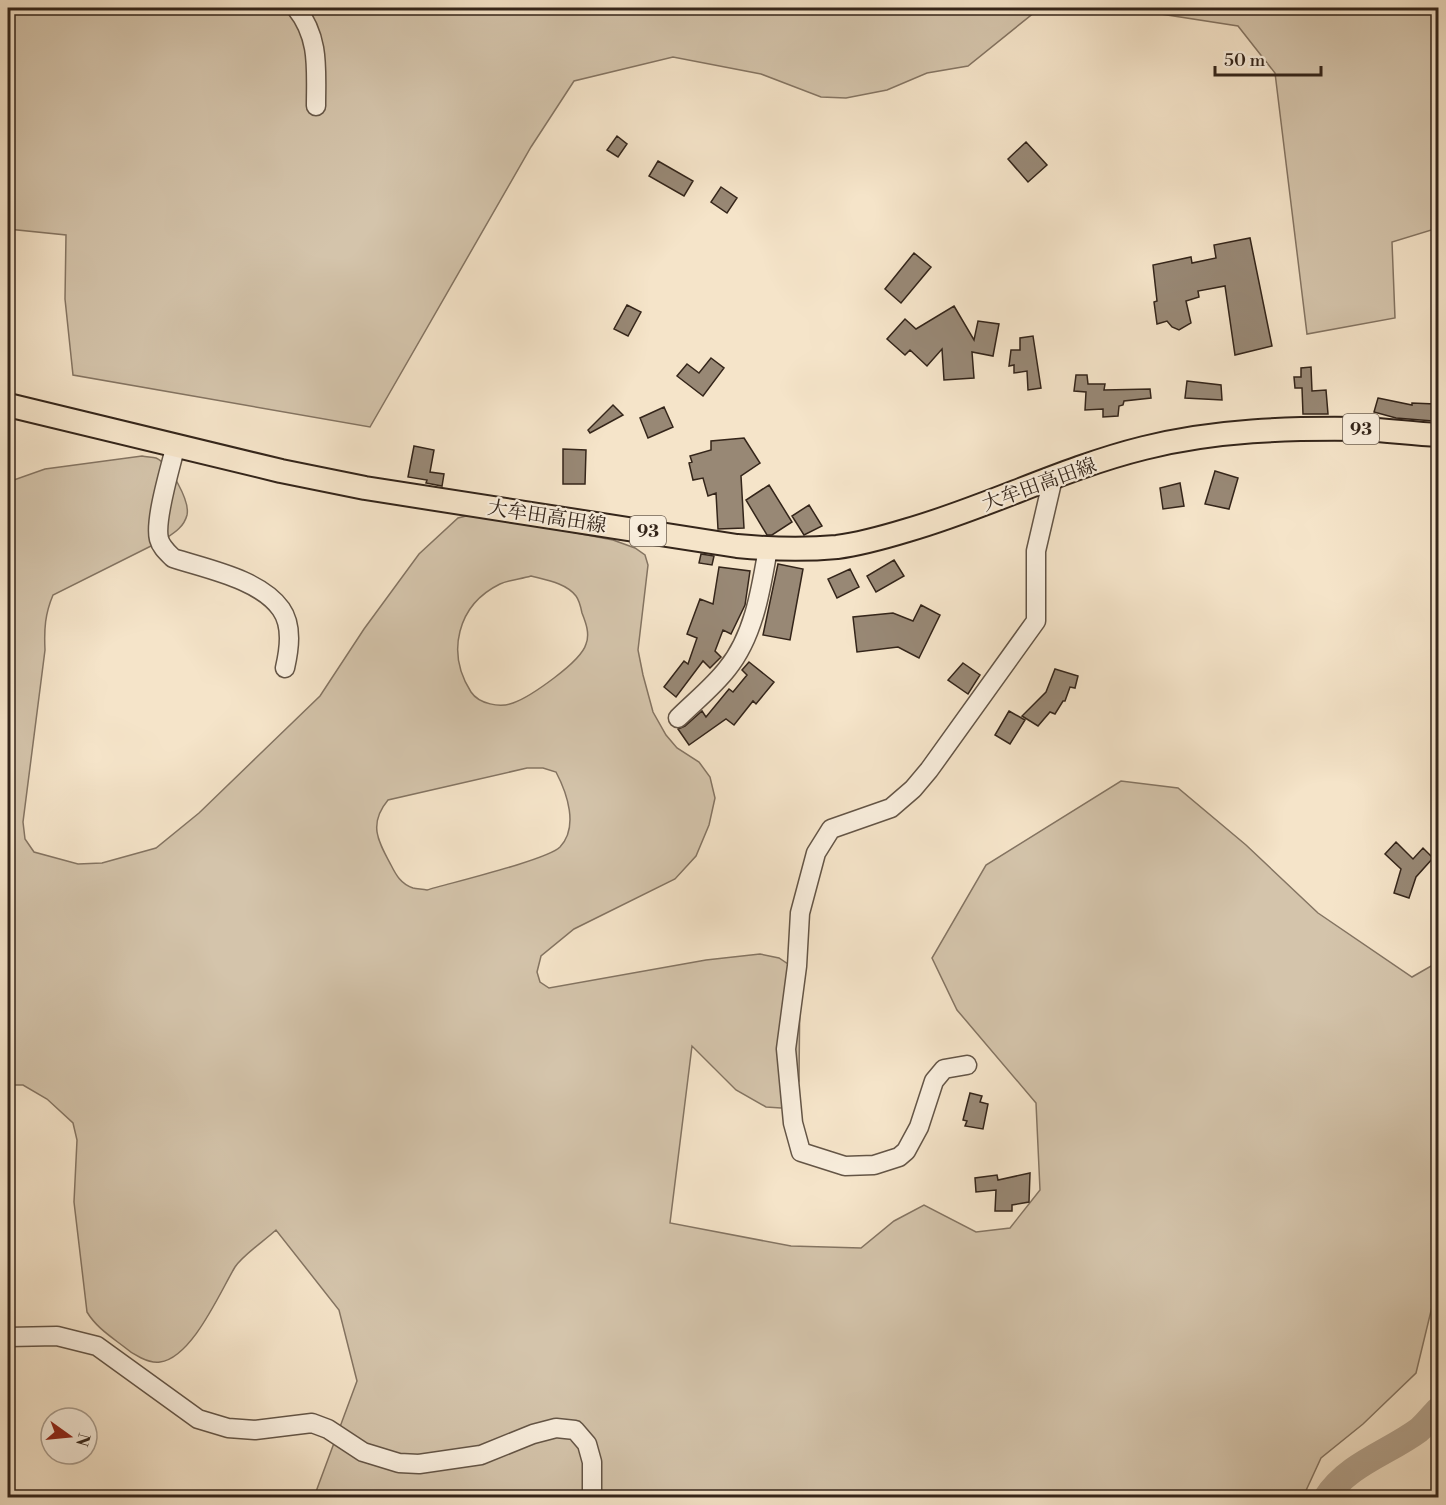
<svg xmlns="http://www.w3.org/2000/svg" width="1446" height="1505" font-family="'Libre Bodoni','Noto Serif JP',serif">
<rect width="100%" height="100%" fill="#f5e4c9"/>
<filter id="stains"><feTurbulence type="fractalNoise" baseFrequency=".00333" numOctaves="4"/><feColorMatrix values="0 0 0 0 .2 0 0 0 0 .09 0 0 0 0 .02 0 0 0 .5 -.17"/></filter>
<radialGradient id="worn" r=".72"><stop offset=".6" stop-color="#630" stop-opacity="0"/><stop offset="1" stop-color="#630" stop-opacity=".3"/></radialGradient>
<path fill="#d4c4ab" stroke="#847462" stroke-width="1.5" fill-rule="evenodd" d="M8,8H1040L968,66L927,73L887,90L846,98L821,97L761,74L673,57L574,81L531,147L370,427L73,375L65,299L66,235L8,229Z
M1122,8H1438V228L1392,242L1395,318L1307,334L1275,73L1238,26Z
M142,456C146,457 152,457 156,458C170,464 190,501 187,515C184,527 174,533 165,539L53,595C45,614 44,629 45,650L23,822L25,839L34,852L78,864L102,863L156,848L199,813L320,696L364,629L419,554L458,518L470,515L498,518L613,540L635,548L645,555L648,565L638,650L643,675L653,712L666,735L677,748L699,762L710,777L715,798L709,825L696,856L675,879L574,929L541,956L537,972L540,982L549,988L706,960L760,954L779,958L788,964L800,980L799,1081L792,1102L781,1108L766,1107L736,1090L692,1046L670,1223L791,1246L861,1248L894,1221L924,1205L976,1232L1010,1228L1040,1190L1036,1103L957,1010L932,958L986,865L1121,781L1178,788L1246,845L1318,913L1412,977L1438,962V1282L1416,1373L1363,1424L1321,1458L1303,1497H314L357,1381L339,1310L276,1230C264,1241 243,1255 235,1267C220,1292 192,1358 160,1362C149,1364 132,1354 123,1346C110,1336 96,1327 87,1312L74,1202L77,1140L73,1123L47,1099L23,1085H8V482L45,469ZM531,576C546,580 566,583 576,596C579,600 581,608 582,613C586,623 590,634 586,644C581,662 530,697 513,703C500,708 479,704 471,692C446,653 457,605 500,584C509,580 521,579 531,576ZM527,768H543L556,772C567,793 579,827 560,847C547,860 450,883 427,890C423,889 417,889 413,888C401,884 396,875 391,865C378,841 368,824 388,800Z"/>
<g fill="none" stroke-linecap="round" stroke-linejoin="round">
<path stroke="#b3a38e" stroke-width="26" d="M1326,1498C1348,1464 1388,1453 1419,1430C1426,1424 1432,1416 1438,1410"/>
</g>
<path fill="#988875" stroke="#34251a" stroke-width="1.5" d="M617,136L627,144L618,157L607,150Z
M1026,142L1047,165L1028,182L1008,159Z
M658,161L693,181L684,196L649,176Z
M721,187L737,198L727,213L711,202Z
M1250,238L1272,346L1235,355L1225,286L1198,291L1199,297L1186,301L1191,323L1179,330L1172,327L1167,321L1157,324L1154,302L1157,301L1153,265L1191,257L1192,263L1216,258L1214,245Z
M914,253L931,267L901,303L885,289Z
M627,305L641,312L628,336L614,329Z
M954,306L974,340L978,321L999,324L993,356L972,352L974,378L944,380L942,349L927,366L910,350L905,355L887,339L905,319L916,329Z
M1033,336L1041,388L1028,390L1027,371L1014,373V365L1009,366L1011,350H1020V338Z
M711,358L724,368L703,396L677,376L687,364L699,373Z
M1311,367L1312,391L1326,390L1328,414H1303L1302,388H1295L1294,377H1301V368Z
M1076,375H1087L1088,384H1105L1104,390L1150,389L1151,398L1124,401L1123,405L1119,406L1118,416L1103,417V409L1085,410L1086,392L1074,391Z
M1187,381L1221,385L1222,400L1185,398Z
M1378,398L1412,405V403L1435,404L1433,421L1396,418L1374,412Z
M613,405L623,415L590,433L588,430Z
M664,407L673,427L648,438L640,418Z
M744,438L760,463L741,476L744,528L718,529L716,493L708,496L703,478L693,480L689,463L692,462L690,456L711,450V441Z
M414,446L434,450L430,472L444,474L442,486L426,483L427,480L408,477Z
M563,449L586,450L585,484H563Z
M1215,471L1238,478L1229,509L1205,504Z
M1180,483L1184,506L1163,509L1160,488Z
M769,485L792,522L772,535H767L746,500Z
M809,505L822,526L804,535L792,516Z
M701,554L714,556L712,565L699,563Z
M894,560L904,576L876,592L867,576Z
M778,564L803,569L790,640L763,635Z
M719,567L750,571L745,605L731,634L723,630L715,651L721,657L710,668L703,661L676,697L664,687L684,661L688,664L697,638L687,634L700,599L713,604Z
M850,569L859,587L837,598L828,579Z
M921,605L940,615L919,658L898,647L857,652L853,617L893,613L913,621Z
M749,662L774,682L756,704L753,701L734,725L726,719L689,745L678,729L685,726L702,711L706,717L729,689L733,692L747,675L742,670Z
M963,663L980,675L968,694L948,680Z
M1055,669L1078,676L1075,688L1070,687L1065,701H1063L1055,714L1050,712L1038,726L1022,716L1046,692Z
M1009,711L1025,720L1010,744L995,735Z
M1396,842L1413,859L1423,848L1433,858L1416,877L1409,898L1394,893L1401,869L1385,854Z
M970,1093L982,1096L980,1102L988,1104L983,1129L965,1126L967,1121L963,1120Z
M1030,1173L1029,1202L1012,1205V1211H995L996,1190L976,1192L975,1178L997,1175L998,1180Z"/>
<g fill="none" stroke-linecap="round" stroke-linejoin="round">
<defs>
<path id="minor" d="M296,8C320,38 316,69 316,106
M176,444C171,466 154,520 159,539C161,547 167,552 173,558C206,569 260,579 281,609C293,626 289,650 285,668
M678,718C694,702 713,687 727,669C754,636 761,589 768,548
M967,1065L944,1069L934,1081L919,1127L906,1151L899,1157L874,1165L845,1166L801,1152L793,1123L786,1049L797,966L800,913L816,853L831,829L891,808L913,789L929,770L1036,621V551L1053,478
M8,1337L57,1336L97,1346L198,1419L228,1428L255,1430L312,1423L328,1429L363,1452L399,1463L419,1464L481,1455L533,1434L556,1428L575,1430L587,1444L592,1462V1498"/>
<path id="major" d="M8,405L281,471L365,488L737,546C770,549 804,550 837,547C860,544 885,537 908,530C988,507 1063,468 1144,448C1215,430 1289,428 1361,429C1387,430 1413,434 1438,435"/>
</defs>
<use href="#minor" stroke="#645546" stroke-width="21"/>
<use href="#major" stroke="#34251a" stroke-width="26"/>
<use href="#minor" stroke="#f8eddc" stroke-width="18"/>
<use href="#major" stroke="#f5e4c9" stroke-width="22"/>
</g>
<g text-anchor="middle" stroke-width="4.5" stroke-linejoin="round" paint-order="stroke">
<g fill="#f8eddc" stroke="#6f6154" stroke-width="1.5">
<rect x="1343" y="414" width="36" height="30" rx="4.5"/>
<rect x="630" y="516" width="36" height="30" rx="4.5"/>
</g>
<g font-size="18" font-weight="bold" fill="#34251a">
<text x="1361" y="435">93</text>
<text x="648" y="537">93</text>
</g>
<g font-size="20" fill="#34251a" stroke="#f8eddc">
<text transform="translate(1039 484) rotate(-20)" y="7">大牟田高田線</text>
<text transform="translate(547 516) rotate(9)" y="7">大牟田高田線</text>
</g>
</g>
<rect width="1446" height="1505" fill="none" stroke="#f5e4c9" stroke-width="30"/>
<rect x="9" y="9" width="1428" height="1487" fill="none" stroke="#34251a" stroke-width="3"/>
<rect x="15" y="15" width="1416" height="1475" fill="none" stroke="#34251a" stroke-width="1.5"/>
<g transform="translate(69 1436) rotate(105)"><circle r="28" fill="#f8eddc" stroke="#aa9d8e" stroke-width="1.5"/>
<path d="M0-4.5L10 22L0 15L-10 22Z" fill="#8f2418"/>
<text y="-9" font-size="16" font-weight="bold" text-anchor="middle" fill="#34251a">N</text>
</g>
<path d="M1215 66v9h106v-9" fill="none" stroke="#34251a" stroke-width="3"/>
<text x="1224" y="66" font-size="18" fill="#34251a" stroke="#f8eddc" stroke-width="4.5" paint-order="stroke">50 m</text>
<rect width="100%" height="100%" filter="url(#stains)"/>
<rect width="100%" height="100%" fill="url(#worn)"/>
</svg>
